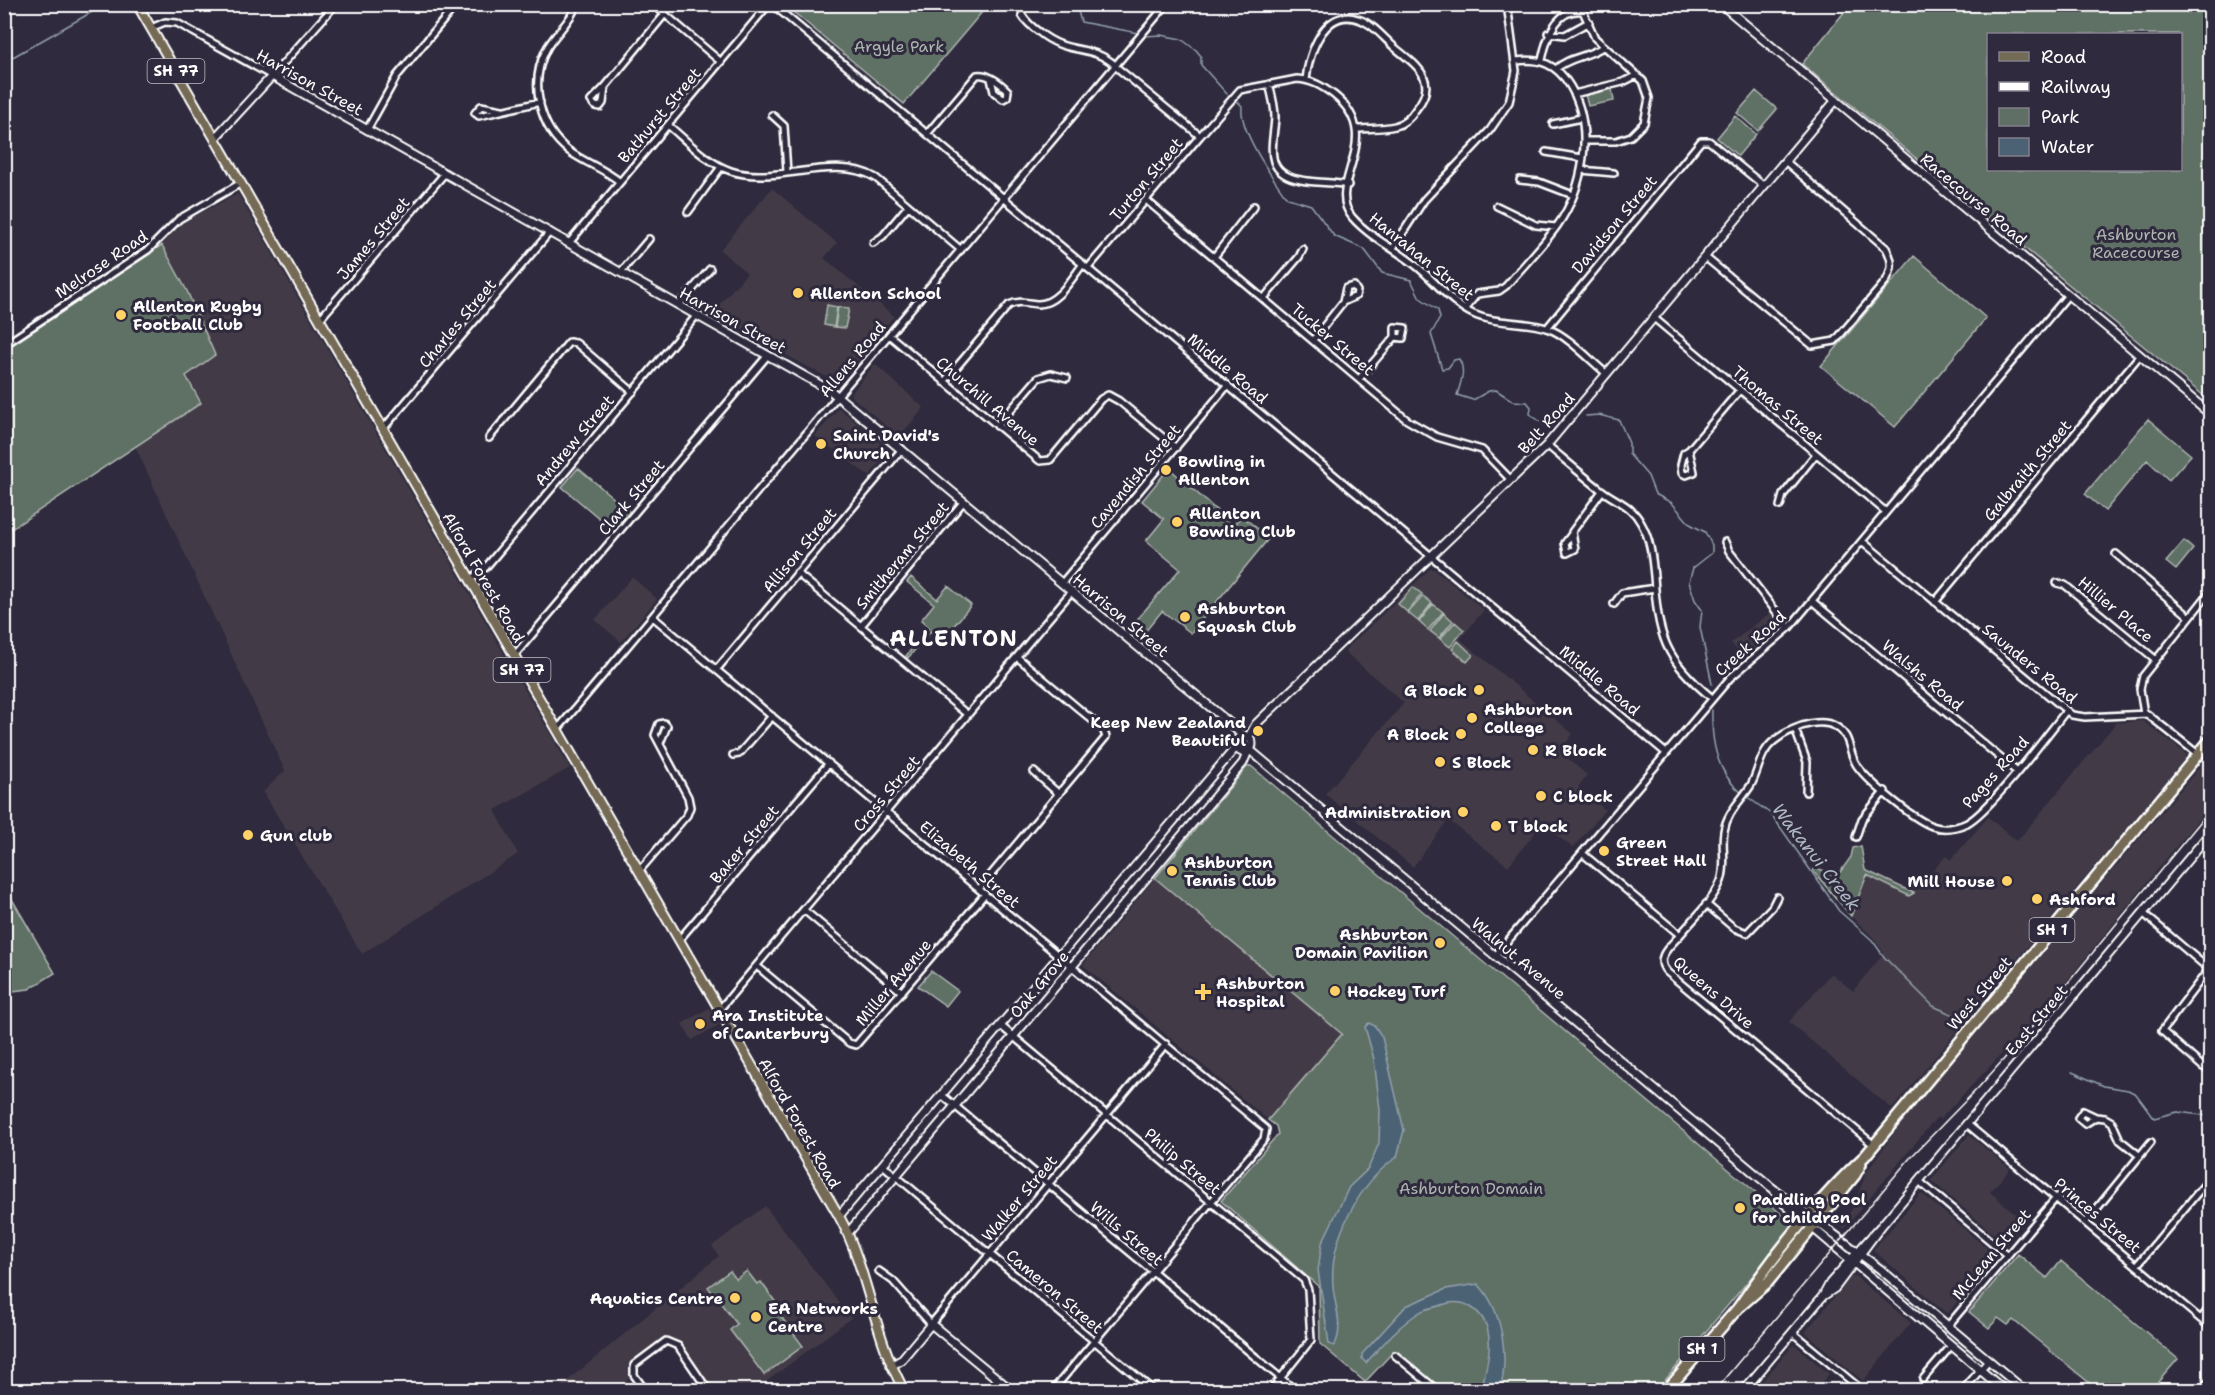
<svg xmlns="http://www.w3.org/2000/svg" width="2215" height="1395" font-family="'Shantell Sans',sans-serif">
<rect width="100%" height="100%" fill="#2f2a3d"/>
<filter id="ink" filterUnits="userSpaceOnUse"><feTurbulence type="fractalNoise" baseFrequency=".0167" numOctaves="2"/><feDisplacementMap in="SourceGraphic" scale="12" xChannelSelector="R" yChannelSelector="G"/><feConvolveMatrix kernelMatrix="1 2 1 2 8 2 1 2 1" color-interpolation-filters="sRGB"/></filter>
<g filter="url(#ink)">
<path fill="#423a46" d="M772,188L837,243L824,258L894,316L841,382H836L711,314L747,273L720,250Z
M238,194L570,768L495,810L518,854L362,954L263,792L285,771L135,446L201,403L186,376L187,291L162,245L177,225Z
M875,364L924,408L899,437L850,395Z
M839,408L889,451L869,476L815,436Z
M1430,569H1434L1484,610L1460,639L1573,734L1559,751L1587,775L1578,787L1605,810L1573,848L1542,824L1508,866L1448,820L1413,867L1325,794L1404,703L1344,651Z
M632,577L657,599L621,642L595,620Z
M509,610L522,636L517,643L499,615Z
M1770,613L1780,628L1743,657L1731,643Z
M2143,721L2186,754V757L1892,1109L1789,1022L1831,973L1853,991L1884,953L1872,936L1851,916L1867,875L1909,896L1946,856L1951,860L1988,817L2017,841L2116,723Z
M2204,762L2210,768V805L2044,1009L1940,1119L1937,1117L1844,1229L1841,1226L1852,1209L1866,1173L1911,1109Z
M1155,878L1342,1034L1268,1120L1083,965Z
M709,1008L719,1025L692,1040L682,1024Z
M1969,1135L2010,1169L1990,1192L2025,1222L2006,1245L1931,1180Z
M1921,1193L1995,1255L1949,1312L1946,1313L1873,1250Z
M765,1206L851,1318L762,1385L766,1390H711L678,1341L671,1338L660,1340L628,1363L630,1377L627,1380L634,1390H565L561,1386L719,1256L712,1246Z
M1855,1276L1911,1323L1863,1381L1805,1332L1851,1277Z
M1794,1344L1829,1374L1815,1390H1755Z"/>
<path fill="#5f6f65" stroke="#afb7b2" stroke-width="1.5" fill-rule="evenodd" d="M785,5H988L904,104Z
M1850,5H2210V401L1802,64ZM1988,34H2180V170H1988Z
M1612,89L1614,101L1588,106L1585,94Z
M1756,91L1777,109L1758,131L1737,113Z
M1735,116L1756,134L1738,156L1717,138Z
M162,245L187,291L215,355L186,376L201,403L5,533V350Z
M1914,256L1986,318L1895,427L1821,366Z
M827,305L837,307L834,327L824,325Z
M838,307L849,309L845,328L835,327Z
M2148,419L2191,455L2169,480L2147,460L2105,511L2085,494Z
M578,468L630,512L612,529L562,487Z
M1169,468L1233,525L1242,516L1269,538L1191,633L1162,611L1140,638L1129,629L1180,569L1146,541L1164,519L1142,501Z
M2184,541L2193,549L2176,570L2166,562Z
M911,577L937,599L948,586L971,605L943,639L932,630L908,658L906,656L929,627L921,620L934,604L907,582Z
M1413,587L1422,594L1407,612L1398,604Z
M1423,596L1432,603L1418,621L1408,613Z
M1433,604L1443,612L1428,630L1419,622Z
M1444,613L1453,621L1439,638L1430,631Z
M1455,622L1464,630L1450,647L1440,639Z
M1458,641L1473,655L1467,662L1452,649Z
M1251,766L1791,1222V1230L1657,1390H1442L1394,1351L1365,1382L1320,1344L1319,1287L1221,1201L1278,1134L1276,1126L1268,1120L1342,1034L1155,878L1247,767Z
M1861,846L1865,870L1914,893L1909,896L1867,875L1851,916L1813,871L1815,868L1838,875L1851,857L1853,848Z
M5,887L55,973L29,989L5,992Z
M931,971L958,991L946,1006L918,986Z
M2018,1254L2047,1278L2061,1261L2178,1359L2151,1390H2098L2013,1320L2008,1325L1998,1318L1989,1328L1969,1312Z
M730,1271L736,1279L747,1271L757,1284L761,1282L779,1307L776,1310L803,1346L764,1375L730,1330L737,1324L708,1287Z"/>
<path fill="#4b6275" stroke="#93a1ac" stroke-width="1.5" d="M1369,1023L1375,1026L1382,1037L1404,1130L1397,1157C1359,1183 1329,1240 1333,1286C1334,1304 1345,1329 1334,1346L1329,1344L1318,1270L1322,1243L1349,1187L1368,1169L1379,1143L1380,1110L1374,1059L1365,1027Z
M1478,1284C1503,1310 1509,1357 1500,1390H1481C1488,1363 1500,1323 1469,1306C1460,1301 1451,1302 1442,1305C1435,1308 1426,1308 1420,1312C1398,1326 1383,1344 1366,1363L1362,1359V1354L1406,1306L1446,1289Z"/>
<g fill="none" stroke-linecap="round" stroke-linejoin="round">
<path stroke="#93a1ac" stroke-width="1.5" d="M1076,4L1081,22L1138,33
M1146,36L1161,35L1181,39L1196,50L1201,56V65L1227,94
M4,62L106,4
M1237,101L1242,106C1239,130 1270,174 1284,194L1288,198L1311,205L1334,236L1364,249L1382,273L1411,280L1420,298L1438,310L1440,318L1431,334L1442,369L1448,368L1454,360L1459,359C1466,371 1461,382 1457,395L1473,400L1489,391L1496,390L1513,401L1527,402L1531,407L1530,414L1546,426
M1586,416L1599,415L1619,420L1629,443V454L1648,476L1655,494L1672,503L1690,524L1705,532L1712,545V553L1693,568L1689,582L1695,600L1702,610L1700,627L1712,684
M1712,710C1711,741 1716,773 1742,793
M1746,796L1771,814L1839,911L1872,940L1885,958L1933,1006L1965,1020
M2072,1072L2104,1086L2128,1090L2136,1094L2154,1118L2177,1112L2210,1116"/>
<defs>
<path id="street" d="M577,4C571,22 554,34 546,50C529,83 539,128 569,151C585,163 605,169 620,182
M653,4L721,62
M772,4L1666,753
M1022,15C1026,22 1032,27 1039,32C1068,56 1090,43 1115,65
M151,28L165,22L177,23L272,76L336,4
M1548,33L1565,35L1589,22
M1542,60C1546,40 1556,7 1583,11L1595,38L1643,81L1649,98L1644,123L1631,136L1616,141H1584
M1556,69C1568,57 1589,57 1604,46
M1306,80C1308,55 1324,7 1358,19C1372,23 1384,38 1394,47C1416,65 1440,80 1416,109C1411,117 1404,124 1395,126C1383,129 1370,128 1358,129
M1269,84C1272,95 1275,106 1275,117C1274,143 1261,173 1301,180C1316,183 1332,182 1348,185
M605,87L591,101L595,106L600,107L603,103L605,87L665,14
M1574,94L1623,82L1637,75
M502,110L481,106L475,113L479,116L540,102
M772,115L784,126L787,172
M1553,124L1581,118
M668,125C687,141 707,163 731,171C777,186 833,153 876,178L961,250
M367,130L397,76L457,4
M927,134L977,75C988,73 1000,83 1008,91L1007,97L1003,99L994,92L991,79
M1200,136L1240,90L1297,79C1312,80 1322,86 1334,95C1388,138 1324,184 1352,217C1369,237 1394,248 1414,264C1434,279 1451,304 1473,314C1497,325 1525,320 1549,329C1567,335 1592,362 1607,374
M1546,152L1582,158
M1581,170L1614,173
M1520,180L1539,182L1573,195
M1146,200L1407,420L1437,437L1482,450L1511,480
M1497,206L1536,225L1556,227
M688,212L721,167
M569,243L769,4
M873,243L883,236L908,206
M1393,248L1424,200L1490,130L1509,102L1516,71L1507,4
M1214,257L1254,206
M1705,257L1812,345L1835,341L1886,281C1893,268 1893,261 1886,248L1785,161
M1088,268L1200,136L1115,66
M621,272L649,239
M1264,298L1299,257L1303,249
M679,305L710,269
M1465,309L1477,294L1499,291L1506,286C1523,266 1542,247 1557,226C1584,188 1595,128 1570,86C1557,64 1540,58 1516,61
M1654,318L1886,512
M320,319L445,173
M1547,328L1701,141H1709L1764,186
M889,335L1040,461L1050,460L1101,399L1108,395L1119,401L1176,448
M1313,340L1343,302L1346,288L1354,286L1357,291L1356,296L1343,302
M4,345L148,250L179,219L241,183
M1359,379L1395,337V327L1405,328L1403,338L1395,337
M944,382L1009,305C1019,300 1027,303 1037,304C1057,305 1072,278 1083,264
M997,426L1038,378L1051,374L1067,378
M383,429L550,232
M489,438L569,342L576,343L633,392
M1547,445C1565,460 1582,475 1600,489C1616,502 1631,504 1641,523C1651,540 1652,558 1654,576C1658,636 1664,659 1712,698
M1689,450L1684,453L1681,465L1682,473L1686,475L1694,472L1689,450L1739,391
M1780,506L1783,495L1816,454
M1571,535L1565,543L1567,553L1575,549L1572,532L1602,491
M1862,541L2072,715L2085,717L2147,714L2199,755
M1725,542L1729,551L1789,628
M2116,554L2190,617
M797,573L968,715
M470,580L486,567L697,315
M1062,583L1228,385
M2057,583L2065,585L2155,659
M1812,601L2016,771
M1935,602L2140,355
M1614,604L1622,593L1655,588
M653,617L1266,1129L1264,1139L1053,1390
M861,626L964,501
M514,656L768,355
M717,669L902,449
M2144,714L2140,689L2143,676L2210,592
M1795,729L1807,762L1806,792
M557,730L1167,4
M733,755L739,754L772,716
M1034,772L1059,794
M1856,837L1862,819L1885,791
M1582,853L1680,935C1670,946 1654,958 1667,972L1874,1145
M639,871L687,815L690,807L688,797L655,735L659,724L664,723L667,726L660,743
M979,889L1106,737L1103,729L1017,657
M1706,904L1734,928L1747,933L1772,907L1777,897
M804,910L902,992
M2143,913L2210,970
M1680,935C1694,918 1713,901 1721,881C1727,864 1721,848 1724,831C1727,812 1741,801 1751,785C1759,770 1760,752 1774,741C1792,727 1830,710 1846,737C1851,747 1851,758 1858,767C1870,783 1913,819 1932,826C1943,830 1956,828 1967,823C1990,811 2047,735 2066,711
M679,940L829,763
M1495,956L1730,678L1789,628L2068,295
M758,967L849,1043L856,1045L985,894
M2209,969L2162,1031L2203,1067L2210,1070
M719,1010L1072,591
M1001,1026L1304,1280L1308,1290L1311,1340L1271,1390
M943,1096L1295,1390
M2096,1117L2083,1111L2078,1118L2085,1124L2096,1117L2105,1118L2112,1122L2120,1140L2140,1156
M1967,1124L2210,1327
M884,1166L1153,1390
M1919,1181L2007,1255
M2086,1222L2151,1142
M2137,1265L2210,1178
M879,1271L893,1281L931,1324L1166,1044
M2201,1319L2210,1307
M1947,1327L2056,1198
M1793,1333L1862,1390
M1395,1355L1437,1390
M1923,1379L1951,1346
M645,1390L634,1375V1365L666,1341L678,1346L708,1390
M1963,1390L1988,1361
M2201,1390L2210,1380"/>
<path id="secondary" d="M1721,4L2210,414
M215,138L272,76L831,391L1233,726L1243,737
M1236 744a8 8 0 1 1 16 0a8 8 0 1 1-16 0Z
M1248,738L1256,724L1547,445L1836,100
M1250,750L1771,1187L1880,1269L2024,1390
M1775,1192L1780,1200L2004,1390
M839,1216L1237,746
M848,1233L1243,763L1248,751
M1823,1296L1835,1288L1882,1225L2210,833
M891,1366L901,1360L931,1324L1011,1390
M1744,1390L1823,1296L1830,1283L1880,1227"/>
<path id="primary" d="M137,4L839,1216C869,1271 873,1336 904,1390"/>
<path id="highway" d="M1738,1308C1772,1258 1820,1197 1865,1156L2210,740
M1667,1390L1738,1308L1768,1282L1855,1175L1861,1164"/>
</defs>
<use href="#street" stroke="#fff" stroke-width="10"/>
<use href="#secondary" stroke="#fff" stroke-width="11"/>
<use href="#primary" stroke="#fff" stroke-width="12"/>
<use href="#highway" stroke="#fff" stroke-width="14"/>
<use href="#street" stroke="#2f2a3d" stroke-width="5"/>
<use href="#secondary" stroke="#2f2a3d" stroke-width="7"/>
<use href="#primary" stroke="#746b55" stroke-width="8"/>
<use href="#highway" stroke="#746b55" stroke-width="9"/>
<path stroke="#fff" stroke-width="1.5" d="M1715,1390L1910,1158L1979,1087L2021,1040L2210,810"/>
</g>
</g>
<g fill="#ffd166" stroke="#2f2a3d" stroke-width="2">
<circle cx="798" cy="293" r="6"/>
<circle cx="121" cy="315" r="6"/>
<circle cx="821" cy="444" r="6"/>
<circle cx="1166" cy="470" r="6"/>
<circle cx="1177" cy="522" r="6"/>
<circle cx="1185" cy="617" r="6"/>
<circle cx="1479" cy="690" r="6"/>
<circle cx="1472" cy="718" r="6"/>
<circle cx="1258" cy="731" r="6"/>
<circle cx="1461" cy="734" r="6"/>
<circle cx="1533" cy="750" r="6"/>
<circle cx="1440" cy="762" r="6"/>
<circle cx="1541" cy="796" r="6"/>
<circle cx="1463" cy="812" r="6"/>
<circle cx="1496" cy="826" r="6"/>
<circle cx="248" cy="835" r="6"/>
<circle cx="1604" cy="851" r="6"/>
<circle cx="1172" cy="871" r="6"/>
<circle cx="2007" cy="881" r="6"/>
<circle cx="2037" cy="899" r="6"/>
<circle cx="1440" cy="943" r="6"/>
<circle cx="1335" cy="991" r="6"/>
<path d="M1200 983h6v6h6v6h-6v6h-6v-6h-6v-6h6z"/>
<circle cx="700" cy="1024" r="6"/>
<circle cx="1740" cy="1208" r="6"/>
<circle cx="735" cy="1298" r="6"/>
<circle cx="756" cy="1317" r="6"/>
</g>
<g text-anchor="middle" stroke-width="6" stroke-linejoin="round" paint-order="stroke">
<g fill="#2f2a3d" stroke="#c1bfc5" stroke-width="1.5">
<rect x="147.5" y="59" width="57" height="24" rx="4.5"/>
<rect x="493.5" y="658" width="57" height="24" rx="4.5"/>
<rect x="2029.5" y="918" width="45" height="24" rx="4.5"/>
<rect x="1679.5" y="1337" width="45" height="24" rx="4.5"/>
</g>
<g font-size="15" font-weight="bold" fill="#fff">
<text x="176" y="76">SH 77</text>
<text x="522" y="675">SH 77</text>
<text x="2052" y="935">SH 1</text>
<text x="1702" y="1354">SH 1</text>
</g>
<g font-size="16" fill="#afb7b2" stroke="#2f2a3d">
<text x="899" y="52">Argyle Park</text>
<text x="2136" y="240">Ashburton<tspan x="2136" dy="18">Racecourse</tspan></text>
<text x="1471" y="1194">Ashburton Domain</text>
</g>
<g font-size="16" fill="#fff" stroke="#2f2a3d">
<text transform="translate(310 82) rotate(29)" y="6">Harrison Street</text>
<text transform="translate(659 115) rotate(-50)" y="6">Bathurst Street</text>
<text transform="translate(1146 179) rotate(-50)" y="6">Turton Street</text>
<text transform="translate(1974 199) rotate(40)" y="6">Racecourse Road</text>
<text transform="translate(1614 224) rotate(-50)" y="6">Davidson Street</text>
<text transform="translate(373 238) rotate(-50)" y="6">James Street</text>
<text transform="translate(1422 256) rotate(39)" y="6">Hanrahan Street</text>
<text transform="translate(101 264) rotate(-34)" y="6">Melrose Road</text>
<text transform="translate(733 320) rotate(29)" y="6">Harrison Street</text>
<text transform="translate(457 323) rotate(-50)" y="6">Charles Street</text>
<text transform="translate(1333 339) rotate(40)" y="6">Tucker Street</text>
<text transform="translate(852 359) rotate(-50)" y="6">Allens Road</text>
<text transform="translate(1228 368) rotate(40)" y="6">Middle Road</text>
<text transform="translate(988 401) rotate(40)" y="6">Churchill Avenue</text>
<text transform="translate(1778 405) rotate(40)" y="6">Thomas Street</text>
<text transform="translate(1546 423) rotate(-48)" y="6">Belt Road</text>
<text transform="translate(574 440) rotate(-50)" y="6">Andrew Street</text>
<text transform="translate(2027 470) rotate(-50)" y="6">Galbraith Street</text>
<text transform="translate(1135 476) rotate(-50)" y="6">Cavendish Street</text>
<text transform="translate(631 497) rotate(-50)" y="6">Clark Street</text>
<text transform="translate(799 550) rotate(-50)" y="6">Allison Street</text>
<text transform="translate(902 555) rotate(-50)" y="6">Smitheram Street</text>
<text transform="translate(484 577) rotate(60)" y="6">Alford Forest Road</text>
<text transform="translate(2116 609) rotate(40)" y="6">Hillier Place</text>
<text transform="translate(1121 615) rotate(40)" y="6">Harrison Street</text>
<text transform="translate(1750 643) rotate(-42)" y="6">Creek Road</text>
<text transform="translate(2030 663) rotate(39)" y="6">Saunders Road</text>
<text transform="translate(1923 675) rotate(40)" y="6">Walshs Road</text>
<text transform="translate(1600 680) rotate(40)" y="6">Middle Road</text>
<text transform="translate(1995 772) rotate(-48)" y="6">Pages Road</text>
<text transform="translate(886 793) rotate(-50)" y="6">Cross Street</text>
<text transform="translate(744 844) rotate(-50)" y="6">Baker Street</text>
<text transform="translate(970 864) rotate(40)" y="6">Elizabeth Street</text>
<text transform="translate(1519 958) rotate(40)" y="6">Walnut Avenue</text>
<text transform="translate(893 982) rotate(-50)" y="6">Miller Avenue</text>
<text transform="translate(1039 984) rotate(-50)" y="6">Oak Grove</text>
<text transform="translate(1714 992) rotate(41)" y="6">Queens Drive</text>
<text transform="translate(1979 993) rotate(-50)" y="6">West Street</text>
<text transform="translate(2036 1020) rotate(-50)" y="6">East Street</text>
<text transform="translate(800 1123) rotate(60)" y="6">Alford Forest Road</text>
<text transform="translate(1183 1161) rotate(40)" y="6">Philip Street</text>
<text transform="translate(1019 1198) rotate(-50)" y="6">Walker Street</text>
<text transform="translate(2098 1215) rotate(40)" y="6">Princes Street</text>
<text transform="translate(1127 1233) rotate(40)" y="6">Wills Street</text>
<text transform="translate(1991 1254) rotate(-50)" y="6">McLean Street</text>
<text transform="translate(1055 1291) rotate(40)" y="6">Cameron Street</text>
</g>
<g font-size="16" font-weight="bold" fill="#fff" stroke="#2f2a3d" text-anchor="start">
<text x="810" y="299">Allenton School</text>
<text x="133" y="312">Allenton Rugby<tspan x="133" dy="18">Football Club</tspan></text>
<text x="833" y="441">Saint David's<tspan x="833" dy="18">Church</tspan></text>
<text x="1178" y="467">Bowling in<tspan x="1178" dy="18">Allenton</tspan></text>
<text x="1189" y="519">Allenton<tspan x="1189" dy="18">Bowling Club</tspan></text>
<text x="1197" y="614">Ashburton<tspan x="1197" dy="18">Squash Club</tspan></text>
<text x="1467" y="696" text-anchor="end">G Block</text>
<text x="1484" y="715">Ashburton<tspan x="1484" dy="18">College</tspan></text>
<text x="1246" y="728" text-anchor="end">Keep New Zealand<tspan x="1246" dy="18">Beautiful</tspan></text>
<text x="1449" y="740" text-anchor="end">A Block</text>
<text x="1545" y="756">R Block</text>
<text x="1452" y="768">S Block</text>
<text x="1553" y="802">C block</text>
<text x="1451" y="818" text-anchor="end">Administration</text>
<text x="1508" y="832">T block</text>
<text x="260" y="841">Gun club</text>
<text x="1616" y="848">Green<tspan x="1616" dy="18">Street Hall</tspan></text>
<text x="1184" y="868">Ashburton<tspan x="1184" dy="18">Tennis Club</tspan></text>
<text x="1995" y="887" text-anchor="end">Mill House</text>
<text x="2049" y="905">Ashford</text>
<text x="1428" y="940" text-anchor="end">Ashburton<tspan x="1428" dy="18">Domain Pavilion</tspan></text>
<text x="1216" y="989">Ashburton<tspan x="1216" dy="18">Hospital</tspan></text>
<text x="1347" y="997">Hockey Turf</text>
<text x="712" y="1021">Ara Institute<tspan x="712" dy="18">of Canterbury</tspan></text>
<text x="1752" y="1205">Paddling Pool<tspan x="1752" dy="18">for children</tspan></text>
<text x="723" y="1304" text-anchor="end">Aquatics Centre</text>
<text x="768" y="1314">EA Networks<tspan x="768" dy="18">Centre</tspan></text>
</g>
<g font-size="18" font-style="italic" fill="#aeb8c1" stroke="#2f2a3d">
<text transform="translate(1816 857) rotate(52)" y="6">Wakanui Creek</text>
</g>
<g font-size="22" font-weight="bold" letter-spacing="1.5" fill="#fff" stroke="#2f2a3d">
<text x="954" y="646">ALLENTON</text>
</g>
</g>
<rect width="2215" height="1395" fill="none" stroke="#2f2a3d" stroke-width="24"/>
<rect x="12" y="12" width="2191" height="1371" fill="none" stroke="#fff" stroke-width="2" filter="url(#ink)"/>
<rect x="1987" y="33" width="195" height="138" fill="#2f2a3d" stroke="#827f8b" stroke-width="1.5"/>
<rect x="1999" y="52" width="30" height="9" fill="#746b55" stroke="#827f8b" stroke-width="1.5"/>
<text x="2041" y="63" font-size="18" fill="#ffffff">Road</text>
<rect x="1999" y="82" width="30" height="9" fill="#ffffff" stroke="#827f8b" stroke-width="1.5"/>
<text x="2041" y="93" font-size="18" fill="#ffffff">Railway</text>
<rect x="1999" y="108" width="30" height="18" fill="#5f6f65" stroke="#827f8b" stroke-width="1.5"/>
<text x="2041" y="123" font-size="18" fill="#ffffff">Park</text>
<rect x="1999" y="138" width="30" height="18" fill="#4b6275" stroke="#827f8b" stroke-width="1.5"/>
<text x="2041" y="153" font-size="18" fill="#ffffff">Water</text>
</svg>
